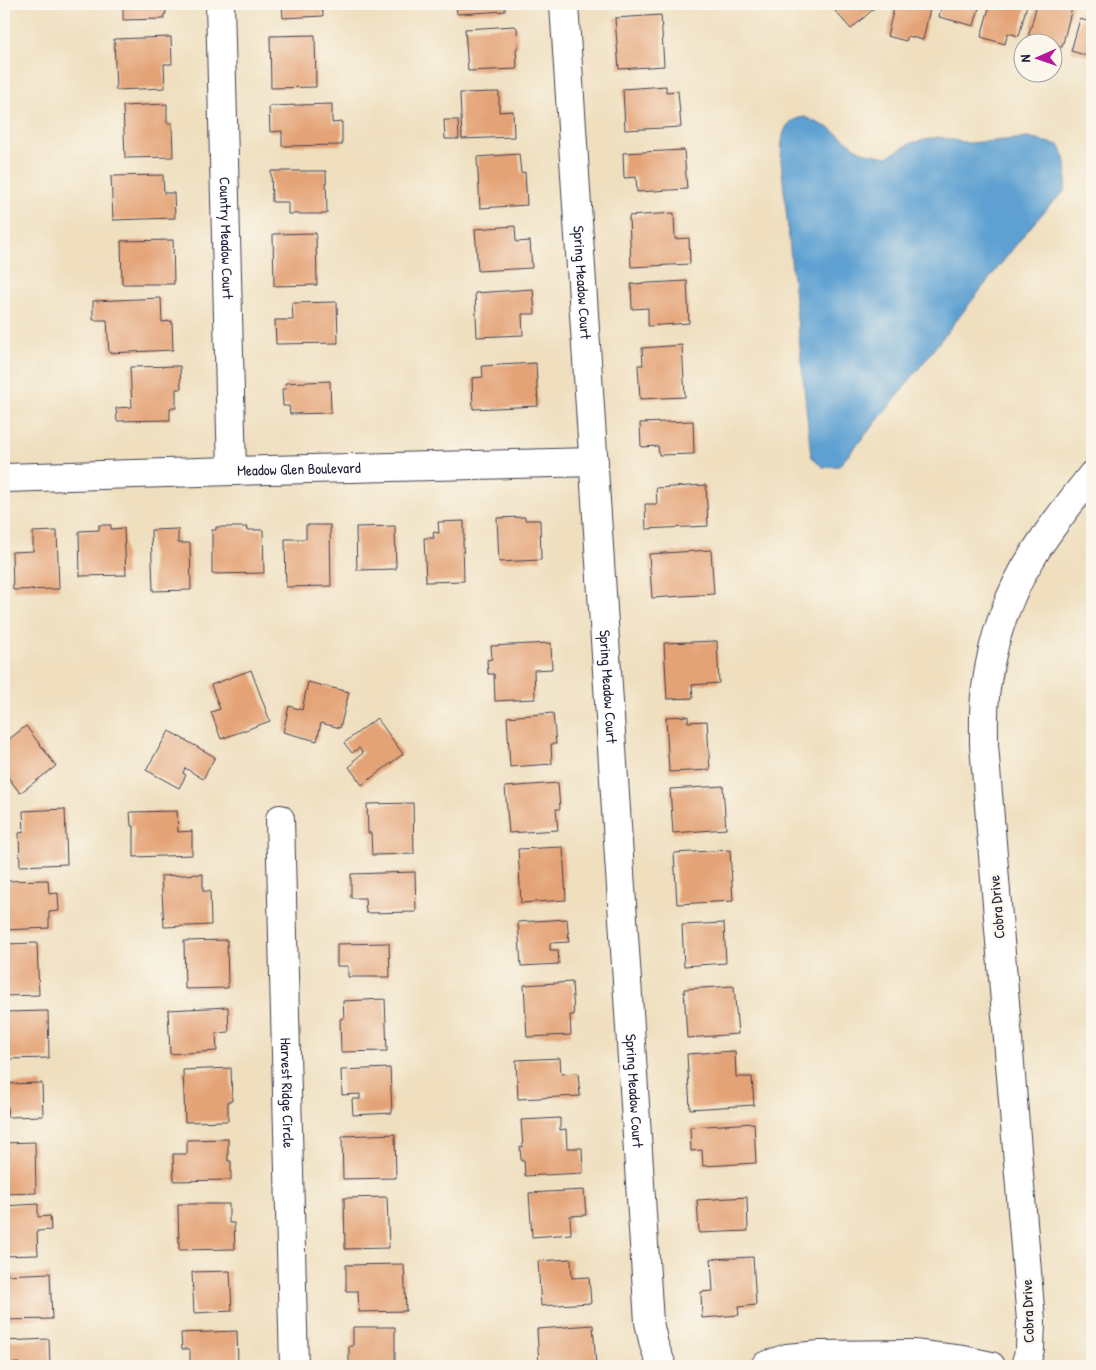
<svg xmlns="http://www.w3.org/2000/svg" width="1096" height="1370" font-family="'Patrick Hand',sans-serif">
<rect width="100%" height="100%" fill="#fbf7ec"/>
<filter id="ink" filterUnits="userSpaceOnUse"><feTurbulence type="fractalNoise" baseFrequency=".02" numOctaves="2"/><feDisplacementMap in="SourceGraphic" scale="10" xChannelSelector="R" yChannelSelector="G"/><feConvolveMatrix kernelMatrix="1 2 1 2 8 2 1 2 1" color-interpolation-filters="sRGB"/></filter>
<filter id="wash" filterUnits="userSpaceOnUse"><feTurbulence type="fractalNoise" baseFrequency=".0096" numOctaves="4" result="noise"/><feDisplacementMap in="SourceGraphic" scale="20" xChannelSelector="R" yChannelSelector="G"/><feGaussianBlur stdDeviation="1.12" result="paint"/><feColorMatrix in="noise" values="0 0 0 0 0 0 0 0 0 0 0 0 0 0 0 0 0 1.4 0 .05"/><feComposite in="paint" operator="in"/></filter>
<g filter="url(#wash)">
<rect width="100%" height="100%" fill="#efdfbf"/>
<path fill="#5da0d1" stroke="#406186" d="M805,117L831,129L862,152L887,157L911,143L938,137L969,143L1028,138L1059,145C1069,162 1067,173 1065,191L1050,205L1027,231L937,345L893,402L839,466L822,467L811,456L781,161C782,141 780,119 805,117Z"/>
<g id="blocks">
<path fill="#e4a376" d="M123,4H165L166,14H164V19L123,20Z
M282,4H322L323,16L283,18Z
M456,4H505V11L457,14Z
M829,4H879L851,29Z
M895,4H931L923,40L908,36L906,41L887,36Z
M942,4H980L974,26L939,17Z
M990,4H1027L1019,36L1008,33L1005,44L981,37Z
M1037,4H1073L1062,47L1054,45V42H1045L1028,38Z
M661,15L664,66L619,69L615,18Z
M1092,17V57L1071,51L1080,19L1091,22Z
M515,26L517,28L518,47L516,49L517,69L468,71L465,29Z
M315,35L316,87L271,88L270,36Z
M171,37L172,64H164L165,88L116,90L114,39Z
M666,86V92L678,91L681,127L625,130L623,89Z
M499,92V112L513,111L514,137L462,139L460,93Z
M167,104V123H172L173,157L125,158L123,106Z
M332,104V123L342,122V145L282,146V131L270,132L269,106Z
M444,120H458L459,139H445Z
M684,150L687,189L637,192L636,177L624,178L623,153Z
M519,154L521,173L525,172L527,205L480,208L477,157Z
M271,171H326L327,214H288V202H272Z
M163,175L164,193H174L175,218L113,220L111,176Z
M674,213L675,239L689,238L690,264L631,267L629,216Z
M515,226L516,242L530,241L532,268L478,271L475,229Z
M316,233L317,285L274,286L273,234Z
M173,240L174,284H122L121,241Z
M687,281L689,323L648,326V308L632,309L631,284Z
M533,289L535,314H522L523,335L477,337L475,293Z
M161,298L162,322L172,321L173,350L109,353L107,320H93V301Z
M337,302L338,343L276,344L275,320H293L292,303Z
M682,345L685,397L640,399L638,365H643L642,348Z
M536,363L538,406L473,409L472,378L483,377L482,366Z
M180,366L181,389H176V408H170V420L117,421L116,408L132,407L130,367Z
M330,381L331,413L290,414L289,406H283L282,389H286L285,383Z
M693,421L694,454L659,455L658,446L641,447L640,423Z
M706,485L708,526L646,529L645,504H657L656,488Z
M525,517V520H540L541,560L499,562L497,518Z
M464,521V540H463L464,581L426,582L424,538H434L433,532L439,533L438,522Z
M99,525H111V529L124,528L126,575L80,576L79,531L99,530Z
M306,525H330L331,586L286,587L285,539H306Z
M395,526L396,569L357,570L356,527Z
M216,527H247L246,530H263L264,573L212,574V530H216Z
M178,529V543H190L191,590L153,591L151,530Z
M57,531L59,589L13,590L12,552L33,551V532Z
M711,550L714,594L652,598L649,554Z
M717,641L719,683L692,685L693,698L667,699L664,643Z
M551,643L552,669L534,670L535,699L495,701L494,674H488L487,660L492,659L491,646Z
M251,670L270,721L221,739L211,712L220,709L211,685Z
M308,682L349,692L340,728L321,723L317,741L283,732L289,706L302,710Z
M553,713L556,744H551L552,764L510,767L507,717Z
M688,716V722L707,721L710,770L669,772L666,717Z
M377,718L403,754L362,785L349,767L354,763L353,761L363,753L359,748L352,753L344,743Z
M26,726L56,766L20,793L4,772V743Z
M169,731L215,757L203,779L185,768L183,773L186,775L179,788L146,770Z
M558,783L560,809H556L558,830L509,833L505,787Z
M723,786L726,829L673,833L670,789Z
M413,803L414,854L372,855L371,833H368L367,804Z
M65,809L67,864L20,866L19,833L24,832L23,811Z
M177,811L178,832L192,831V855L134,857V826H131L130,812Z
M563,847L566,900L521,903L518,849Z
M730,850L733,901L677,904L674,853Z
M415,872L416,912L366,913L365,898H351V874Z
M203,874V891H210L211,925L164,927L161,876Z
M48,880L49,894L58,893L59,911L49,912V928L4,930V881Z
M567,919L569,942L550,943V950H558L559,964L521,966L518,922Z
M724,923L726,963L684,966L682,925Z
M227,940L228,988L185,989L184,941Z
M37,943L39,995L4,996V944Z
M389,943L390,977H348V966H337V944Z
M572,982L574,1015H570L571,1035L527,1037L524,985Z
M734,986L738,1034L687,1038L684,989Z
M385,999L387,1051L341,1052L340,1019L344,1018L343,1001Z
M228,1007L229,1032L216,1033L217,1051L170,1054L168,1010Z
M48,1011L49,1058L4,1059V1012Z
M735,1051L736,1077H752L754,1105L690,1109L687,1054Z
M560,1058L561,1074L578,1073L580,1096L518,1099L516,1060Z
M231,1068L232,1101H228V1121L185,1122L183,1070Z
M390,1068L392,1113L353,1115L352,1099H360V1094L342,1095L341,1070Z
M42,1083L43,1116L7,1117L8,1107H4V1084Z
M560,1118V1130L566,1129L567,1148H582L583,1173L525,1176L524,1161H521L520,1147H523L521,1120Z
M754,1123L756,1163L703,1166L702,1150L691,1151L690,1127Z
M395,1134L396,1178L343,1179L342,1136Z
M228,1139V1161H231V1180L174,1181L173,1154H187V1140Z
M35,1142L36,1193L4,1194V1143Z
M584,1190L586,1215L570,1216L571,1234L532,1237L529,1193Z
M387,1197L389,1248L345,1249L344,1198Z
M747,1197L748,1231L699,1233L697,1200Z
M38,1204V1217L50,1216L51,1230L37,1231L38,1255L4,1256V1206Z
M178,1204H229V1223H234L235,1249L179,1250Z
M753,1257L756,1305L738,1307L739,1315L702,1318L701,1292L713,1291L711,1259Z
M571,1259L572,1278L589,1277L591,1303L541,1306L538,1261Z
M404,1264L406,1311L359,1312L358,1291H346V1265Z
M230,1271L232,1311L194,1313L192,1272Z
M50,1273L52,1319L4,1320V1275Z
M593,1325L596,1366H539L537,1329Z
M353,1327H395V1366H349V1346H353Z
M237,1331L238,1363H234V1366H190V1349H182L181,1333Z
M49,1339L50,1366H19V1363L4,1364V1341Z"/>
</g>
</g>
<g filter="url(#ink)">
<use href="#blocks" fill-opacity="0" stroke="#413e4f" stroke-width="1"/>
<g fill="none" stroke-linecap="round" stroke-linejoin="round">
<defs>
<g id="street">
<path id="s1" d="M220,4L232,471"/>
<path id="s2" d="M564,4L649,1322L654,1345L662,1366"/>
<path id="s3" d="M4,478L232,471L594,462"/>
<path id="s4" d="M280,819L294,1366"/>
<path d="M765,1366L787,1358L820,1355L913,1354L963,1360L991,1366"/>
<path d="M1025,1366L1030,1349L1031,1321L984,745C984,726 983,707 986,688C992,640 1009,592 1035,552C1052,525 1072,500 1092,475"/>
</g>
</defs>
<use href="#street" stroke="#413e4f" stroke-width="30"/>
<use href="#street" stroke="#fff" stroke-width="28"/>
</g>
</g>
<g text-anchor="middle" stroke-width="5" stroke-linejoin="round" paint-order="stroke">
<g font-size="15" fill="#22223b" stroke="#fbf7ec">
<text dy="5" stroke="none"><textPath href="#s1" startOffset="234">Country Meadow Court</textPath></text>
<text dy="5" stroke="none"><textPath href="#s2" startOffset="279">Spring Meadow Court</textPath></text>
<text dy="5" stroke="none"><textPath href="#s3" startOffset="295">Meadow Glen Boulevard</textPath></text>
<text dy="5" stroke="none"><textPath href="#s2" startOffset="684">Spring Meadow Court</textPath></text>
<text transform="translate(997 907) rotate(-95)" y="5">Cobra Drive</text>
<text dy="5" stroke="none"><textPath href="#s2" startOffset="1089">Spring Meadow Court</textPath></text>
<text dy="5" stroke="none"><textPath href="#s4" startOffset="274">Harvest Ridge Circle</textPath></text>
<text transform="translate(1028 1311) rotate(-92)" y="5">Cobra Drive</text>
</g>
</g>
<rect width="1096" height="1370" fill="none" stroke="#fbf7ec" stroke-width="20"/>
<g transform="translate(1038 58) rotate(268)"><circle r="24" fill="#fbf7ec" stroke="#a4a2a5"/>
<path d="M0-4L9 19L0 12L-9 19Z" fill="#b5179e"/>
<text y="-8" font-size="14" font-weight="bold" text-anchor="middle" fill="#22223b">N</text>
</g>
</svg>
